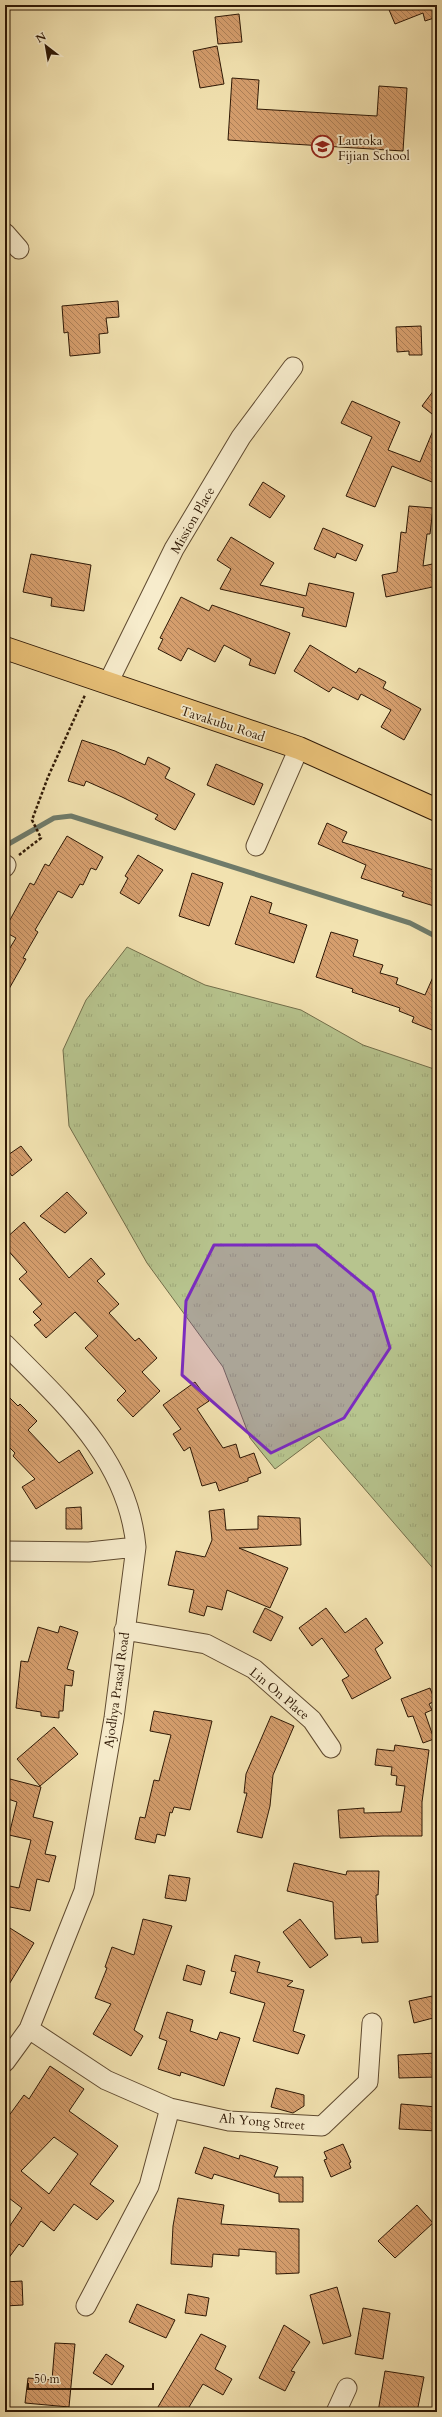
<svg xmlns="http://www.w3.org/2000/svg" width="442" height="2417" font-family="Cardo,serif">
<defs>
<pattern id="grass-tufts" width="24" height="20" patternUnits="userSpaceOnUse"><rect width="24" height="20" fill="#b7c48e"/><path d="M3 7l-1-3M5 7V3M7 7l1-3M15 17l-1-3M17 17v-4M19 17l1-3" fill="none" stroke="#9ea879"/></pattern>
<pattern id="building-back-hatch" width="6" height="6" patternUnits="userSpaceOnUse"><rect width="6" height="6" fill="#d59e6d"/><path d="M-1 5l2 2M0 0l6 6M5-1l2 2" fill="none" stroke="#ad8058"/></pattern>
</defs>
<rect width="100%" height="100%" fill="#f2e2b0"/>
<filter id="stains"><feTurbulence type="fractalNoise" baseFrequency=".005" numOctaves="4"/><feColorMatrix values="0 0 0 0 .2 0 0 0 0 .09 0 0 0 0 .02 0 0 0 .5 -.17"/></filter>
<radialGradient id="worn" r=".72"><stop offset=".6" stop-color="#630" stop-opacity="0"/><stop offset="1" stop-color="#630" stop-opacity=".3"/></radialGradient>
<path fill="url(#grass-tufts)" stroke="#726e4a" d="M127,947L205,985L301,1010L363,1045L437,1070V1573L319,1436L275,1469L250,1438L223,1367L147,1263L69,1126L63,1050L86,1000Z"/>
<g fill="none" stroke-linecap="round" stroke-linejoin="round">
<path stroke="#6f7b6a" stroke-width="5" d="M5,846L54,818L71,816L410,923L437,937"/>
</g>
<path fill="url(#building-back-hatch)" stroke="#2e1805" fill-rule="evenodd" d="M387,5H437V17L425,21L423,13L395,24Z
M239,14L242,42L218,44L215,17Z
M217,46L224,84L200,88L193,51Z
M232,78L259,80L257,109L377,116L379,86L407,88L403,151L228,140Z
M118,301L119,317L106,318L108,333L99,334L100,353L70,356L68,332L64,333L62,306Z
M421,326L422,355H409V351L397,352L396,327Z
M437,386V418L422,406Z
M352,401L400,422L388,450L420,462L437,421V484L392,466L375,507L346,496L372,437L341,423Z
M263,482L285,496L270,518L249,505Z
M409,506L433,508L430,534H427L423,566L437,563V586L386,597L382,575L397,572L401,532L406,533Z
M323,528L363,545L356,561L337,553L335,558L314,549Z
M231,537L274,563L260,585L306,596L309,583L354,593L346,627L302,616L304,608L220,589L231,569L217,560Z
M31,554L91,565L84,611L51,606L52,598L23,592Z
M181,597L209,611L212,605L290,633L275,674L249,665L251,659L224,645L215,662L188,648L181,661L158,649L163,639L160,638Z
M310,645L356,673L359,668L386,682L383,688L421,709L404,740L381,727L391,710L361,694L358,700L333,687L329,692L294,671Z
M82,740L115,751L145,765L148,757L170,768L165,778L195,794L175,830L155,819L158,815L122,797L86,781L84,786L68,781Z
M216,764L263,784L254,805L207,785Z
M327,823L347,832L342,842L437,871V907L402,896L404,892L361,878L366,865L318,844Z
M67,836L103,857L96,870L91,868L83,885L80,884L72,898L58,891L35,930L38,932L23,958L26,959L5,996V956L16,938L5,932V929L30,883L34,885L45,864L49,866Z
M138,855L163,870L139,904L120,893L128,878L125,876Z
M192,873L223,883L209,926L179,916Z
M251,896L272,903L269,913L307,925L294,963L235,944Z
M331,932L358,940L353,956L383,965L380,973L398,978L396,984L425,995L437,968V1032L412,1022L414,1017L399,1011L400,1008L352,992L353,989L316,977Z
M21,1146L32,1160L12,1176L5,1166V1157Z
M67,1192L87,1213L65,1233L40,1216Z
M24,1222L69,1278L91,1258L105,1274L97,1281L119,1304L109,1313L135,1341L139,1338L157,1358L142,1372L160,1391L133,1417L117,1400L126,1391L85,1348L98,1336L75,1312L46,1338L34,1325L41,1320L33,1312L42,1304L19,1279L27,1272L5,1247V1239Z
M195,1382L209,1401L197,1409L223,1448L236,1444L240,1458L254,1453L261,1473L248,1478V1481L219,1491L216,1482L202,1486L190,1447L184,1451L173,1434L181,1429L163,1405Z
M5,1393L18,1406L20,1404L37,1421L28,1430L59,1463L79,1450L93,1473L36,1509L22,1487L35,1479L13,1456L15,1453L5,1443Z
M81,1507L82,1529H66V1508Z
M224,1509L226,1530L258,1529V1516L300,1518L301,1545L239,1548L288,1568L270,1608L227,1590L222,1610L207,1606L204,1616L189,1612L194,1590L168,1585L176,1551L205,1557L212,1540L209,1511Z
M265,1608L283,1617L271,1641L253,1632Z
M326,1608L345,1633L366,1618L383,1643L375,1649L391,1678L352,1699L342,1680L349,1676L322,1638L312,1646L299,1628Z
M60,1626L78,1632L67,1669L74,1671L72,1686L65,1685L63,1711H59V1718L41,1716V1712L16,1708L21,1661L28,1662L38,1627L58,1633Z
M430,1688L435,1701L429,1704L432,1710L425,1713L434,1739L423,1743L413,1716L408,1717L401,1699Z
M154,1711L212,1721L190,1810L174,1807L172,1813L170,1812L165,1836L157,1834L155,1843L135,1839L140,1817L145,1818L154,1780L159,1781L171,1735L150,1731Z
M271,1716L294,1726L273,1775L270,1806L262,1838L237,1832L247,1793H244L246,1774Z
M54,1727L78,1754L40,1786L17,1759Z
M395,1745L429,1750L422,1802V1836H382L340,1838L338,1810L364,1808V1813L401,1812L405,1786L396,1785L397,1776L391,1775L392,1767L375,1765L377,1749L394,1751Z
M10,1779L41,1787L33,1817L53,1822L45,1854L56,1856L49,1882L37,1879L30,1911L5,1906V1885L19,1888L31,1840L9,1835L17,1802L5,1798Z
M294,1863L346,1875L347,1871H379L378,1895H376L378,1942L362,1943L361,1937L335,1939L333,1902L287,1891Z
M169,1875L190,1878L186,1901L165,1898Z
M143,1919L172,1926L134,2030L143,2036L131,2056L93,2034L111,2004L95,1998L107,1968L105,1967L112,1947L134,1955Z
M300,1919L328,1955L310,1968L283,1932Z
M5,1925L34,1943L5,1991Z
M235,1955L260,1962L257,1972L293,1981L287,1986L304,1990L293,2031L305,2035L298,2054L253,2041L265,2003L230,1993L236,1972L231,1971Z
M187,1965L205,1971L201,1985L183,1980Z
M437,1995V2017L414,2023L409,2001Z
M167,2012L193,2020L190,2031L217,2040L220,2032L240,2038L224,2086L181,2072L180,2076L158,2069L167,2041L159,2038Z
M437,2053V2077L399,2078L398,2055Z
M50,2066L84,2089L69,2111L118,2146L90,2184L114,2201L97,2220L74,2204L54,2231L41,2221L23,2247L19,2244L5,2263V2233L22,2208L5,2195V2121L24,2095L29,2099ZM54,2137L78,2154L49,2194L21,2171Z
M276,2088L304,2095V2106L293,2113L271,2107Z
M401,2104L437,2107V2131L399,2129Z
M343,2144L351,2162L349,2163L351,2168L331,2177L324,2160L327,2159L324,2152Z
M204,2147L239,2159L240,2155L278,2167L274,2177H303V2202H279V2194L214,2174L212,2179L195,2173Z
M178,2198L224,2205L221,2224L299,2229V2273L276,2274V2252L239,2249V2256L213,2254L212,2267L171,2264L173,2226Z
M417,2205L433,2223L395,2258L378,2241Z
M22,2281L23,2305L5,2306V2282Z
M337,2287L351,2336L323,2344L310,2295Z
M188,2294L209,2298L206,2316L185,2313Z
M137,2304L175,2320L166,2338L129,2322Z
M363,2308L390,2313L383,2359L355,2354Z
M284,2325L310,2342L291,2371L295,2372L285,2391L259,2378Z
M201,2334L226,2346L215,2369L232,2379L223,2395L203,2384L186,2412H155Z
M55,2343L75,2344L69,2407L25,2403L28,2378L52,2380Z
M106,2354L124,2366L112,2385L93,2373Z
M385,2371L424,2377L417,2412H378Z"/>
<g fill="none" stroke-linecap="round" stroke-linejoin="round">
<defs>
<path id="minor" d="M5,233L19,249
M108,683L174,549L241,437L293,367
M256,846L299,748
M5,867L6,865
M5,1344C63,1403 128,1459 136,1547L114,1718L84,1891L29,2029L5,2062
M5,1551L89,1552L136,1547
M124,1630L206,1644L254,1669L312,1720L331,1748
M29,2029L106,2080L170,2108L229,2121L322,2126L368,2082L372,2023
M86,2306L149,2186L170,2108
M336,2412L347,2388"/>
<path id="major" d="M5,648L299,748L437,810"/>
</defs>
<use href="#minor" stroke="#5f4a30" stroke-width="21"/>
<use href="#major" stroke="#2e1805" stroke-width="24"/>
<path stroke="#2e1805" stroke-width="2.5" stroke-dasharray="3 2" stroke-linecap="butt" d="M19,855L41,838L32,820L48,777L85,695"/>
<use href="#minor" stroke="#f7eccc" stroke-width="19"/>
<use href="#major" stroke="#e9c178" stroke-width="22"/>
</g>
<path fill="#7b2cbf" fill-opacity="0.2" stroke="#7b2cbf" stroke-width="3" stroke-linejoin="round" d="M214,1245H316L373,1292L390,1348L344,1418L271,1453L182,1375L186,1301Z"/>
<defs>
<symbol id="school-ring" viewBox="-11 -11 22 22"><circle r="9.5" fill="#f7eccc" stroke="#8f2418" stroke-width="1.5"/><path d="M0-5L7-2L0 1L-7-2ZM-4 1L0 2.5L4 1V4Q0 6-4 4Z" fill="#8f2418"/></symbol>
</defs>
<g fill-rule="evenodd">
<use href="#school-ring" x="310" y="134" width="25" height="25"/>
</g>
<g text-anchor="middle" stroke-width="3.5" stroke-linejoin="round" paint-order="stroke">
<g font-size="13" fill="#2e1805" stroke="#f7eccc" text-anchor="start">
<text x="338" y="145">Lautoka<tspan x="338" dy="15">Fijian School</tspan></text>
</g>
<g font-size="13" fill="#2e1805" stroke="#f7eccc">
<text transform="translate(192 520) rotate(-60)" y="5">Mission Place</text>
<text transform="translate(223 723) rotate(18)" y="5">Tavakubu Road</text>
<text transform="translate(116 1690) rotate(-82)" y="5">Ajodhya Prasad Road</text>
<text transform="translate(280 1693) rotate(40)" y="5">Lin On Place</text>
<text transform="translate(262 2121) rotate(5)" y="5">Ah Yong Street</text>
</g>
</g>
<rect width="442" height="2417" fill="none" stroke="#f2e2b0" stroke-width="20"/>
<rect x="6" y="6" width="430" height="2405" fill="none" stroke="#2e1805" stroke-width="2"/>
<rect x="10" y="10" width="422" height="2397" fill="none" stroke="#2e1805"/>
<g transform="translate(46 46) rotate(329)" stroke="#f7eccc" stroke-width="3" paint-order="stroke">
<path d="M0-3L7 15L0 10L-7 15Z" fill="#2e1805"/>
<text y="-6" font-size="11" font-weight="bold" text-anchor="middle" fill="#2e1805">N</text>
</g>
<path d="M28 2383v6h125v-6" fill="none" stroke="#2e1805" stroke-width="2"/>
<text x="34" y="2383" font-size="12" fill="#2e1805" stroke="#f7eccc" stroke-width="3" paint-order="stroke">50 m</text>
<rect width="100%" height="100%" filter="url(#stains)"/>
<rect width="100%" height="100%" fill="url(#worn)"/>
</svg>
